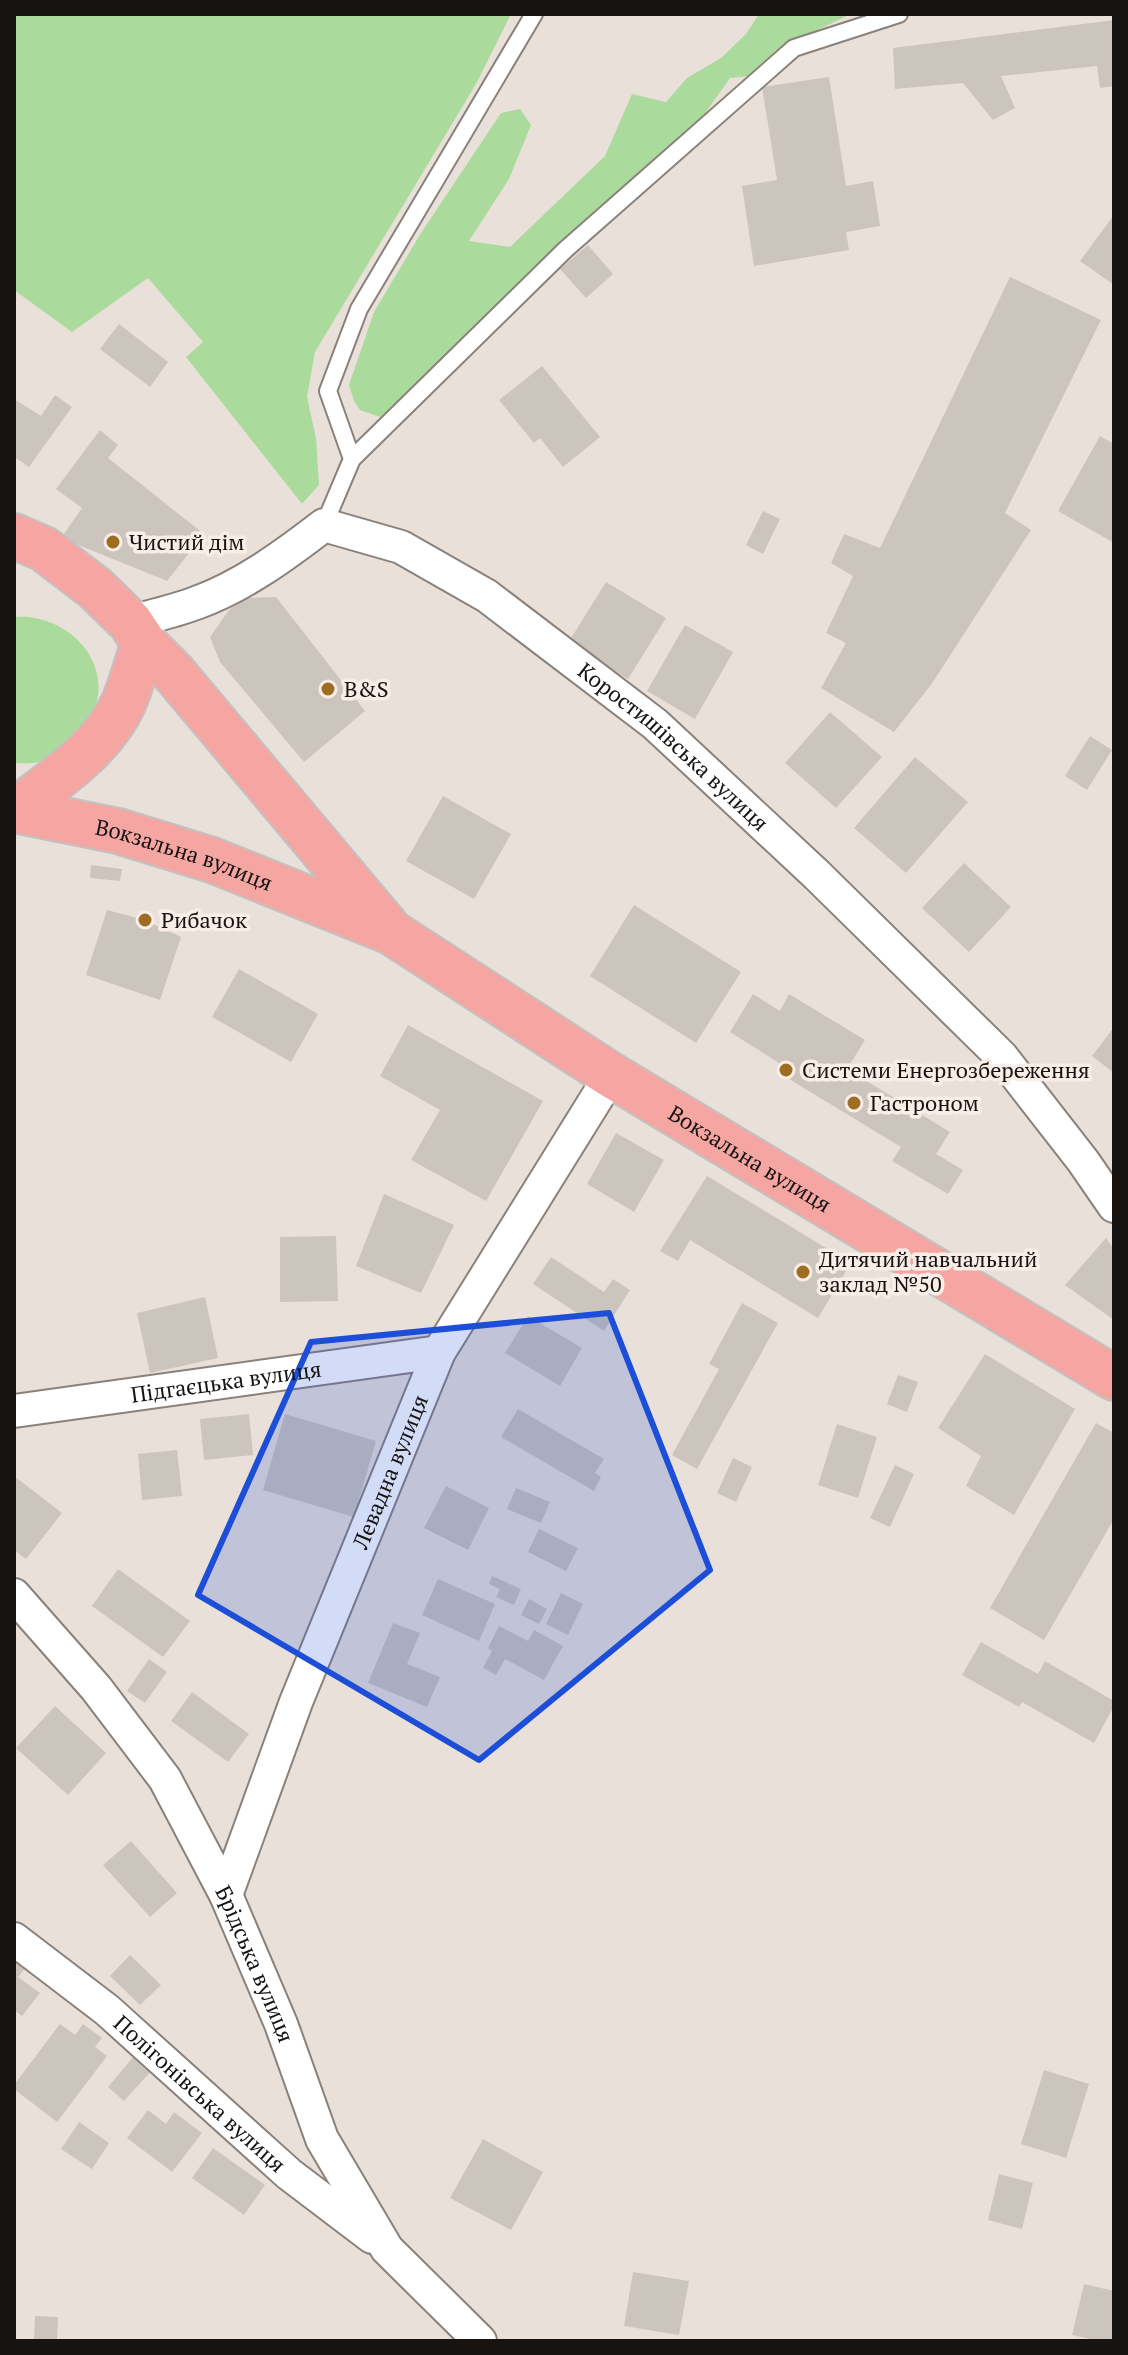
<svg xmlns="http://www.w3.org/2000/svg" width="1128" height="2355" font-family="'PT Serif',serif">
<rect width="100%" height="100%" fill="#eae0da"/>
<path fill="#aadb9c" d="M14,14H511L476,84L315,352L307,397L316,438L319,485L302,504L186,357L203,342L148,278L72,332L14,290Z
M759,14H851L776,50L761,67L749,76L730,78L689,136L597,210L404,397L380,417L360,410L354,401L349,385L374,312L421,233L501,113L520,109L531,125L509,179L469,241L510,247L605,156L632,94L666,102L687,78L721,58L746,34Z
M14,617C65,612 116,661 93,713C89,724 76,733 68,741C48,760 43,765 14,763Z"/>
<path fill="#ccc5bd" d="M1114,20V86L1100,88L1097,66L1001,76L1015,108L993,120L963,83L895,89L893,48Z
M829,77L846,186L873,181L880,226L846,232L849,250L754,266L742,186L777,180L762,87Z
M1114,215V285L1080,261Z
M588,245L613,274L586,298L560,269Z
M1010,277L1101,320L1005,513L1031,530L933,682L894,732L821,688L846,643L826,633L853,576L831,563L844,534L880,548Z
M119,324L168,362L150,387L100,349Z
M542,366L600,437L563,467L540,438L534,443L499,400Z
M55,395L72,407L29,467L14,457V399L41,416Z
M100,430L118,445L108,458L204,534L167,581L61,538L82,508L56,489Z
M1100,436L1114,444V543L1058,511Z
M763,511L780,519L763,554L746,545Z
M606,582L666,618L628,679L568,643Z
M276,597L365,711L304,762L220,662L210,637L229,610L245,598Z
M685,625L733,652L695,719L647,691Z
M830,712L882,757L836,808L785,763Z
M1090,736L1112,750L1087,790L1065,776Z
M915,757L968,802L906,873L854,828Z
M443,796L511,834L474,899L406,861Z
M964,863L1011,907L969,952L922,908Z
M91,865L122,869L120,881L90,878Z
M634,905L741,972L696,1043L590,976Z
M107,910L145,920L181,937L160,1000L86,975Z
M239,969L318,1014L291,1062L212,1017Z
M753,994L780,1011L789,994L865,1040L847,1069L950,1132L936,1154L963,1170L948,1194L892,1161L901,1147L779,1073L784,1066L730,1032Z
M408,1025L543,1101L486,1201L411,1160L440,1110L380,1076Z
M1114,1027V1073L1092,1056Z
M616,1133L664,1160L634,1212L587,1184Z
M707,1176L851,1263L818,1318L690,1240L678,1261L660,1251Z
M384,1194L454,1225L421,1293L356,1266Z
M336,1236L338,1301L280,1302V1237Z
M1106,1238L1114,1249V1320L1065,1285Z
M551,1257L604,1292L613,1279L630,1290L604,1331L533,1284Z
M205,1297L218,1358L150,1373L137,1313Z
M742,1303L778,1323L697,1469L672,1455L719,1369L709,1364Z
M528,1316L582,1348L560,1386L505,1353Z
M985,1354L1075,1409L1014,1515L966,1486L981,1456L938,1428Z
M898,1375L918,1382L907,1412L887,1404Z
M518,1409L604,1459L595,1473L601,1477L594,1491L501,1437Z
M249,1414L253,1455L204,1460L200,1419Z
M285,1414L376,1441L354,1517L263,1490Z
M1096,1423L1114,1433V1519L1044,1640L990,1608Z
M837,1424L877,1437L858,1498L818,1485Z
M177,1450L182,1496L142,1500L138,1454Z
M733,1458L752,1467L736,1502L717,1493Z
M895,1465L914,1474L890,1527L870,1518Z
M14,1476L62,1513L26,1559L14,1550Z
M446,1486L489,1508L468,1550L424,1528Z
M516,1488L550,1502L541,1523L507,1509Z
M539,1529L578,1548L566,1571L528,1552Z
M118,1569L190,1621L163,1657L92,1606Z
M492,1576L521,1589L514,1605L496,1597L500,1589L489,1584Z
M438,1579L495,1604L479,1641L422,1615Z
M561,1593L583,1604L568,1635L546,1624Z
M529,1599L547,1609L539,1624L521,1615Z
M393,1623L420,1633L407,1664L440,1677L427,1707L368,1683Z
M499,1626L528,1641L534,1630L563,1646L544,1680L505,1659L496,1675L483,1668L492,1651L488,1648Z
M981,1642L1038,1674L1045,1661L1114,1701V1706L1094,1743L1022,1702L1019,1707L962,1675Z
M149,1659L167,1672L145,1703L127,1691Z
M192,1692L249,1734L228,1762L171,1721Z
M55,1706L106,1753L68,1795L16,1748Z
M131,1841L177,1893L150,1917L103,1865Z
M130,1955L161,1985L140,2005L110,1976Z
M14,1959L26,1967L18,1977L40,1993L22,2016L14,2010Z
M60,2024L75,2035L83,2024L102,2038L95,2047L107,2056L57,2122L14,2089V2085Z
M135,2055L152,2070L124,2101L108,2087Z
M1044,2070L1089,2084L1066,2158L1021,2144Z
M148,2110L166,2124L174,2112L202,2133L172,2172L127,2138Z
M79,2122L109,2143L92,2169L61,2149Z
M483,2139L543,2172L511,2230L450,2198Z
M213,2148L265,2185L244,2215L192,2178Z
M999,2174L1033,2183L1022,2229L988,2220Z
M633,2272L689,2281L679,2335L624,2326Z
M1084,2284L1114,2291V2341H1100L1072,2335Z
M35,2316L58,2317L57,2341H34Z"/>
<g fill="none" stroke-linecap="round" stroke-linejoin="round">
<defs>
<path id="service" d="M352,459L328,391L359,309L534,14
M324,525L352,459L565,250L794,48L899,14"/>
<g id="minor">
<path id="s1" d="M130,622C152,616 175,611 196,603C243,586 285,555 324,525L401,547L487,596L655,724L817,875L1002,1057L1083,1161L1114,1206"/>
<path id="s2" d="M14,1411L439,1352"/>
<path id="s3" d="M14,1595L96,1688L165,1779L226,1895L281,2024L322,2139L387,2249L480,2341"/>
<path id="s4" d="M226,1895L296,1702L439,1352L611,1075"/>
<path id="s5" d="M14,1939L107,2010L289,2174L372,2237"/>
</g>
<g id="primary">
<path d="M14,536L44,549L95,588L130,622L144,643L172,671L387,927"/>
<path id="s6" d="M14,810L118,831L212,860L391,932L611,1075L1114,1378"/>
<path d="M16,810C55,779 103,749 124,702C132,683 137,662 144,643"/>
</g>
</defs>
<use href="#service" stroke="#8a817b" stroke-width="20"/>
<use href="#minor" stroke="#8a817b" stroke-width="36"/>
<use href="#primary" stroke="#c2c2c1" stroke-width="48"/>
<use href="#service" stroke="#fff" stroke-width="16"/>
<use href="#minor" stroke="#fff" stroke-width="32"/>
<use href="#primary" stroke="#f5a6a2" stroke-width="44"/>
</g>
<path fill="#1d4ed8" fill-opacity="0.2" stroke="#1d4ed8" stroke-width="6" stroke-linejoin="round" d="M609,1313L710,1570L479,1760L198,1595L311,1342Z"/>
<g fill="#9f6d22" stroke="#f8ede7" stroke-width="3">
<circle cx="113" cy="542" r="8"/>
<circle cx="328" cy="689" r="8"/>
<circle cx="145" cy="920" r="8"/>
<circle cx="786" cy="1070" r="8"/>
<circle cx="854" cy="1103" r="8"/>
<circle cx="803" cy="1272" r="8"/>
</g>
<g text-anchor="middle" stroke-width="7" stroke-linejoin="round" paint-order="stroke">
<g font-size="22" fill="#161311" stroke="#f8ede7" text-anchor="start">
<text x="129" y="550">Чистий дім</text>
<text x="344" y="697">B&amp;S</text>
<text x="161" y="928">Рибачок</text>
<text x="802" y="1078">Системи Енергозбереження</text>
<text x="870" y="1111">Гастроном</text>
<text x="819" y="1267">Дитячий навчальний<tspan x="819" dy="25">заклад №50</tspan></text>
</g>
<g font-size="22" fill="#161311" stroke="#f8ede7">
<text dy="8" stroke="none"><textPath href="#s1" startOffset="638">Коростишівська вулиця</textPath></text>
<text dy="8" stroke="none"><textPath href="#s6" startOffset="176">Вокзальна вулиця</textPath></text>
<text dy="8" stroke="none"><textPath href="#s6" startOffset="822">Вокзальна вулиця</textPath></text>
<text dy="8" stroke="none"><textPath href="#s2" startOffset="214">Підгаєцька вулиця</textPath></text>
<text dy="8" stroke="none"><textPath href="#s4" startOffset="454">Левадна вулиця</textPath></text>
<text dy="8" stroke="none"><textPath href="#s3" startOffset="444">Брідська вулиця</textPath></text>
<text dy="8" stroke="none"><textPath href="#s5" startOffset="242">Полігонівська вулиця</textPath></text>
</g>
</g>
<rect width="1128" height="2355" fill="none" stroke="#161311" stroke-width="32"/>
</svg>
